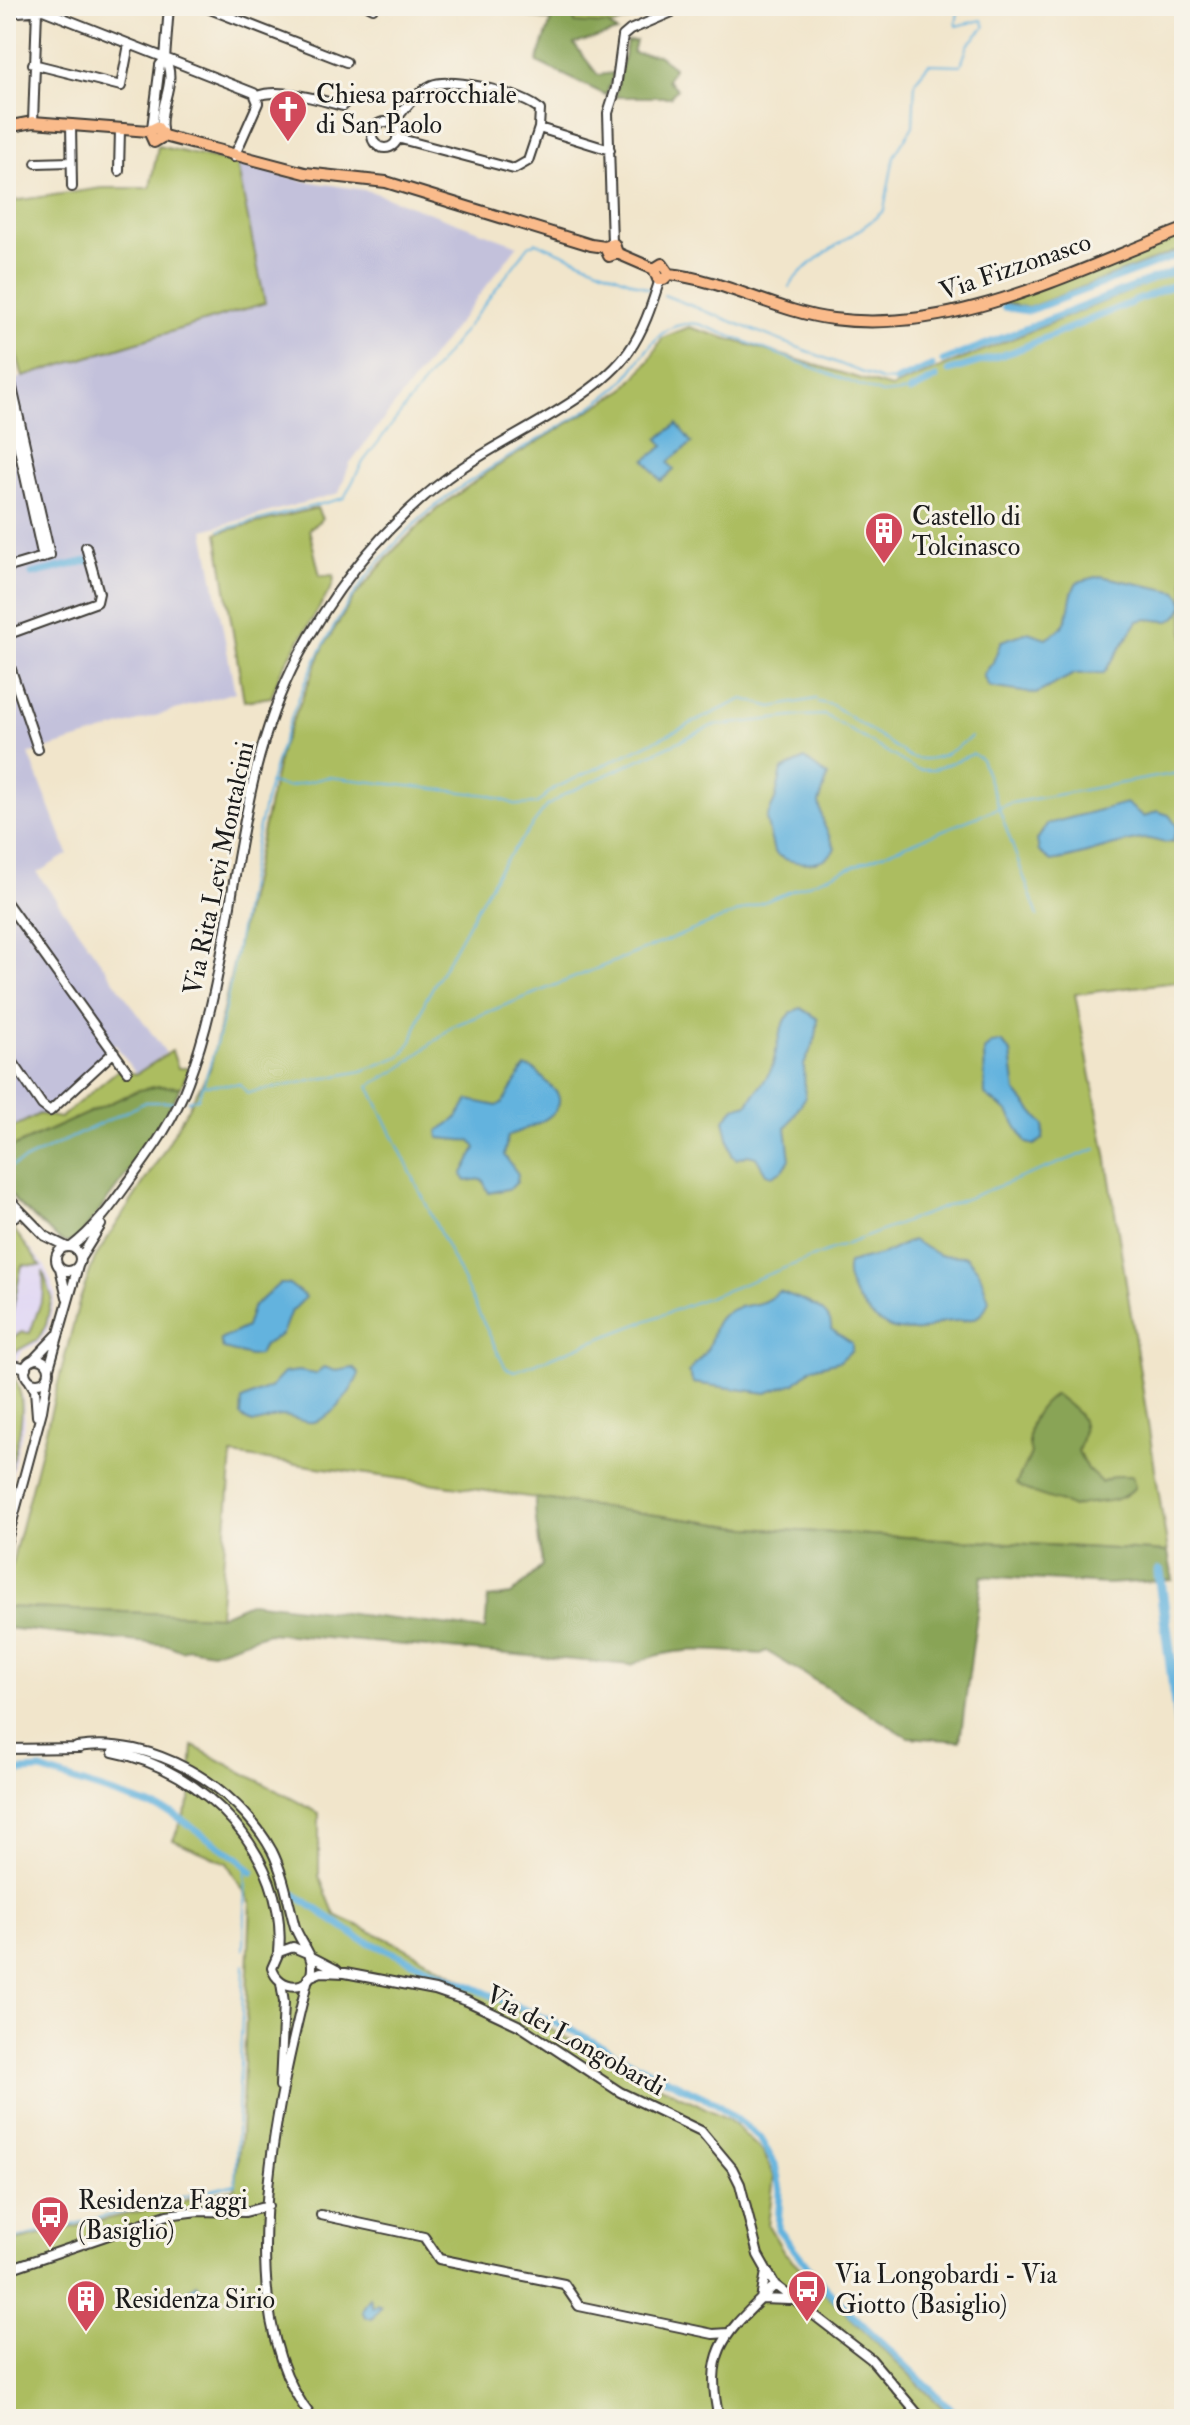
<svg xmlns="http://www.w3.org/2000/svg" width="1190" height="2425" font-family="'IM FELL Double Pica',serif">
<rect width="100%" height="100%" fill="#f7f3e8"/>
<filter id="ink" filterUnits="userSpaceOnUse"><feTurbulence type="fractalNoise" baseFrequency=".0125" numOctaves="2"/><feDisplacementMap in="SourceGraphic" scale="16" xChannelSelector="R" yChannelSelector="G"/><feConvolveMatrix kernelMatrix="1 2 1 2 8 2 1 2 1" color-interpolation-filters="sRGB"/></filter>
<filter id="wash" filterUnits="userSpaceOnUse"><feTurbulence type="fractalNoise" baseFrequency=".006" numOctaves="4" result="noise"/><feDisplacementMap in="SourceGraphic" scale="32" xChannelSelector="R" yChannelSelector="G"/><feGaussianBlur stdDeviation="1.8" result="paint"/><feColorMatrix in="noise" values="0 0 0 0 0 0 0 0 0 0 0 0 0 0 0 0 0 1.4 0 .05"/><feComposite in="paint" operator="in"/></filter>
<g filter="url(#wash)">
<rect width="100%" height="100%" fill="#f1e5cb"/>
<path fill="#dfd5f5" d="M6,1220L45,1266L56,1294L47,1331L39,1343L22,1351L14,1365L13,1378L23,1397L25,1421L6,1496Z"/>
<path fill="#c3c1db" d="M237,164L306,181L370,191L518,245L350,463L339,493L204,530L235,692L29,754L68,854L37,873L166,1053L136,1074L115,1044L54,1107L6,1132V382L264,303Z"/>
<path fill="#acbd60" stroke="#646c3e" stroke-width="2" d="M574,6H673L610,26L574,23Z
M158,146L237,164L265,303L23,377L6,317V202L102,188H150Z
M1184,233V248L1028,308L1003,302Z
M1184,269V981L1075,994L1106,1154L1168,1552L748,1528L232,1455L219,1616L6,1607V1586L79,1302L95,1258L162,1154L210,1069L281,748L324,646L355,596L395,549L437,509L488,472L625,389L649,361L662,338L689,327L891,388Z
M317,508L322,519L309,529L320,576L334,575L333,585L281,671L271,697L244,701L217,533Z
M172,1051L178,1068H189L181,1087L139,1090L6,1150V1131L39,1114L60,1118L118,1070L136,1074Z
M10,1224L41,1266L22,1265L10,1322L6,1321V1226Z
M43,1271L52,1297L46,1325L38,1339L6,1357V1341L22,1332L30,1333L44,1293Z
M6,1369C37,1395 14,1452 6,1484V1420L11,1403L6,1394Z
M193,1746L319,1813V1876L335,1915L396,1943L590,2051L728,2119L764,2153L774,2176L768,2225L784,2252L954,2419H6V2243L234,2189L241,2134L251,1903L227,1863L173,1840L190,1801L191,1781L125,1753L163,1761L191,1773Z"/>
<path fill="#89a456" stroke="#526039" stroke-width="2" d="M475,6H574L575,23L608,25L617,32L574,44L598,75L614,73L606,95L537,62L551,21Z
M636,41L633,53L658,55L674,67L667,80L677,89L670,97H615L627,42Z
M159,1086L181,1087L149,1144L79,1238L68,1243L61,1241L16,1202L6,1185V1150L139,1090Z
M1055,1394C1080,1415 1091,1418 1078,1451L1087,1469L1101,1482L1114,1476H1132L1135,1487C1117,1508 1096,1498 1073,1507C1054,1498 1033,1496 1016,1484L1031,1454C1024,1429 1034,1409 1055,1394Z
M535,1498L748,1528L1168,1552L1173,1580L1107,1584L982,1576L960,1741L908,1737L766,1651L761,1654C716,1650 673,1645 631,1665L268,1633L212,1652L188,1648L182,1651L168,1645L6,1628V1607L219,1616L251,1602L485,1630L488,1598L511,1595L542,1566C540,1542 534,1521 535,1498Z"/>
<path fill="#64b3de" stroke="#40687d" stroke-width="2" d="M677,424L692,443L668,462L674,470L661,481L645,460L664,446L658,439Z
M1100,576L1178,592L1184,604C1171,635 1159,613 1138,621L1104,673L1074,674L1036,694L989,687L983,675L993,662L1001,641L1028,632L1046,638C1079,621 1062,607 1077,582Z
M805,759L828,776L819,803L824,825L835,848C826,868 788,866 774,852L766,819L775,800L782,770Z
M1126,803L1144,817L1157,811L1169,815L1177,826L1173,841C1161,846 1154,837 1143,839C1111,843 1084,857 1051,861L1039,852L1037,840L1047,824Z
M801,1008L818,1019L816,1037L804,1065L805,1098L786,1128L790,1159L784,1169L772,1176L766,1174L756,1157L748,1155L736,1159L732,1155L724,1120L735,1108L748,1104C755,1091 767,1080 772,1067C779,1047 777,1015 801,1008Z
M1002,1042L1011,1053L1016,1092L1044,1125L1043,1139L1034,1145L1026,1143L1008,1112L985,1095L984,1050L991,1044Z
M525,1067C535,1067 538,1073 545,1080C548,1085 556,1090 558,1095C567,1118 520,1130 508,1136L504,1155L518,1174L517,1182L511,1188L489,1193L482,1179L466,1181L462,1175L476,1148L471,1141L439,1138L438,1131L455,1120L469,1100L497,1106L503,1102Z
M912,1240L939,1255L966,1256L979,1271L989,1300C981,1325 965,1319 944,1322C933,1324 925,1333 914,1331C907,1331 896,1330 890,1328C869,1319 841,1287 848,1263L884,1254Z
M279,1284H289L306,1297L290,1313L282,1334L264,1345L259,1355L250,1356L223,1349L220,1340L246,1327L252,1308Z
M779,1291C796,1298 834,1308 831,1329L852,1343V1350L840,1361L812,1368L795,1383L766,1393L693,1383L689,1372C694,1363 705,1355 708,1348C714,1333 712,1320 729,1311C750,1300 757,1311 779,1291Z
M324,1367L336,1371L353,1368L359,1374C353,1390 332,1419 313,1422C303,1424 292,1416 282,1416C265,1417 256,1431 241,1416L242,1400L271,1387L284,1373L299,1371L316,1374Z
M196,2283L201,2288L202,2302L177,2301Z
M370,2297L373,2308L377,2304L381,2306L372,2319L365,2317L362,2310Z"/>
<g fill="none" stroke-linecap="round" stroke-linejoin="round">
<path stroke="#64b3de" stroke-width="2" d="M789,287C801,262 862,233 884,210L894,156L913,126L915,81L929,64L961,65L968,45L985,27L982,20L956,26L958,11L948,6
M664,295L881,380L896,381
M220,530L344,498L363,462L529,246L536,242L543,245L649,289
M818,702L832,705L910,757C935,764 951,752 971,737
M269,783L287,787L328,777L489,795L517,805L536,804L553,789L743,699L772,707L816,699
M205,1085L240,1084L247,1093L362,1071L401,1056L412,1041L425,1001L499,869L547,806L565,794L712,726L801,716L825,715L917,770H933L973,754L981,759L1038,916
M188,1101L198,1098C229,1021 237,937 253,856C279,719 334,580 451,494C495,462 544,438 590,408C600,400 614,392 623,382C646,356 657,319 699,324L882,394L910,391
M1096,1149L515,1371L506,1368L502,1361L369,1086L401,1068L453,1026L1011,803L1184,772
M6,1169L146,1102H174
M244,1949L246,1869
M6,2241L235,2184L244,1965"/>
<path stroke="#64b3de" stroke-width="7" d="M1004,307L1028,311L1184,253
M943,361L1184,267
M949,371L1012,352L1184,281
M896,381L932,366
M910,391L936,378
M32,574L87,561
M6,1772L41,1770L172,1813L240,1860L252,1872
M294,1894L359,1938L574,2031L626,2060L716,2103L759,2137L775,2164L780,2190L778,2229L826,2289L961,2419"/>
<path stroke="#64b3de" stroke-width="11" d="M1159,1572L1184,1766"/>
</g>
</g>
<g filter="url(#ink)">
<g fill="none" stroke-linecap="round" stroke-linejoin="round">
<defs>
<path id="minor" d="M202,6L346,62
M369,6L373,8
M6,13L43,10L254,93L258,103L234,157
M165,59L169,6
M33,64L121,86L129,44
M257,96C280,87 320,100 343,106
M33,122L37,9
M372 135a13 13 0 1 1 26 0a13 13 0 1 1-26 0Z
M71,124L72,187
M392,124C404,110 415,93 432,85C451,76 527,95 540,110L539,128L528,161L514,169L397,138
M152,128L160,65L165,59C178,82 158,105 162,129
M539,128L610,150
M36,163L71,162
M119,171L120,129
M612,243L608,113L616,88L623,36L630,30L686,6
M6,361L50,555L6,568
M6,390L43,558
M6,635L97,602L99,593L86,547
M6,655L38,749
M6,902L127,1071
M6,1052L42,1105L50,1111L114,1052
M6,1196L45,1236L67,1247
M6,1221L21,1213
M71,1247C95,1229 112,1205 130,1180C153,1149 175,1118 188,1082C240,945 228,789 298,657C335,587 384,526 447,478C500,438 594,402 629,351C644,330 652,304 660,279
M56 1259a12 12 0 1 1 24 0a12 12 0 1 1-24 0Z
M81,1257L101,1225
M60,1268L67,1297
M25 1371a12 12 0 1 1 24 0a12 12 0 1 1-24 0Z
M33,1360L57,1335
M6,1363L26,1368
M49,1368L78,1266
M29,1380L35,1390L37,1416
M6,1544L42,1411L47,1380
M77,1747C152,1735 236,1785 272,1851C284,1875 288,1902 295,1927C299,1940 312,1953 312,1966C313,1993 278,1991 272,1968L279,1952L293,1947L307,1953
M6,1749L80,1748
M113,1752C205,1769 288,1856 279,1952
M310,1956L337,1970
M309,1977L321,1972L345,1973L435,1990L467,2001L520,2026L620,2092L701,2131L732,2168L740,2184L758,2255L775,2285L871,2359L922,2419
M308,1978C278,2101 226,2312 313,2419
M280,2086L284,2002L281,1983
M321,2215L424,2237L439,2259L564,2284L579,2306L713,2334L729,2333
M6,2270L167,2215L198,2211L245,2212L268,2206
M766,2272L761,2299L790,2300
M719,2419C703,2347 727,2333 775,2285"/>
<path id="major" d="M6,127L33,122L149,131L157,127L164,136L305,173L386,182L591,245L605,247L614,244L617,253
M149,131L154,142L164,136
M605,247L609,256L617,253L654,269
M654,269L658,279H664L669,274
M654,269L662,264L669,274
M669,274C725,280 777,312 833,319C955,335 1073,271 1184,229"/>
</defs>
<use href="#minor" stroke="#3c3a36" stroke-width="12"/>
<use href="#major" stroke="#3c3a36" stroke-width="14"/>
<use href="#minor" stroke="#fff" stroke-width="8"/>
<use href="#major" stroke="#fabb8b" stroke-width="10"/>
</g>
</g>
<defs>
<symbol id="church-pin" viewBox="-11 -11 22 30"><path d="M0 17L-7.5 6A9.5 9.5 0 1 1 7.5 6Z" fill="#d1495b" stroke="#f7f3e8"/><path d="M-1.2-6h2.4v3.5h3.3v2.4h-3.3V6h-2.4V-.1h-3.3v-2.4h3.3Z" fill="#fff"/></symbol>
<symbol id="building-pin" viewBox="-11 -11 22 30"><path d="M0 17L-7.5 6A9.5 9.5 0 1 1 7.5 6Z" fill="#d1495b" stroke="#f7f3e8"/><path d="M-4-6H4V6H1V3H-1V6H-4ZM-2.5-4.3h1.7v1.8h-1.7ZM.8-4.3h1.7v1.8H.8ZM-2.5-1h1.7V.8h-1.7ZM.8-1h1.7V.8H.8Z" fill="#fff"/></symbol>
<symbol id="bus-pin" viewBox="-11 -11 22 30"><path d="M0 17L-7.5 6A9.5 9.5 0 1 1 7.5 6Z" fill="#d1495b" stroke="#f7f3e8"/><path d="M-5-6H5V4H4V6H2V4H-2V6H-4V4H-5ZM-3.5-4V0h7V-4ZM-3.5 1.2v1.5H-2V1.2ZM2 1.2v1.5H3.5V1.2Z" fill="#fff"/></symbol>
</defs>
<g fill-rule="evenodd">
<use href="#church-pin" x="266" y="87" width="44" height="60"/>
<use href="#building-pin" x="862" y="509" width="44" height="60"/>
<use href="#bus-pin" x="28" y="2193" width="44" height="60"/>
<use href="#bus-pin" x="785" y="2267" width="44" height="60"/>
<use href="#building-pin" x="64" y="2277" width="44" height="60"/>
</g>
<g text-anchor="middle" stroke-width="6" stroke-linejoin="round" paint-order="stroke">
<g font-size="26" fill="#1c1c1c" stroke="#f7f3e8" text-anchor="start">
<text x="316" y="103">Chiesa parrocchiale<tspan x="316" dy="30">di San Paolo</tspan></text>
<text x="912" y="525">Castello di<tspan x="912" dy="30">Tolcinasco</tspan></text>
<text x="78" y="2209">Residenza Faggi<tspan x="78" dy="30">(Basiglio)</tspan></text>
<text x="835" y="2283">Via Longobardi - Via<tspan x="835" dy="30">Giotto (Basiglio)</tspan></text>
<text x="114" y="2308">Residenza Sirio</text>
</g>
<g font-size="26" fill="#1c1c1c" stroke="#f7f3e8">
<text transform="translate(1015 266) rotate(-19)" y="9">Via Fizzonasco</text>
<text transform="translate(218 868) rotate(-78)" y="9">Via Rita Levi Montalcini</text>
<text transform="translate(576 2040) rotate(29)" y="9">Via dei Longobardi</text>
</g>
</g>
<rect width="1190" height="2425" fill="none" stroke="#f7f3e8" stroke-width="32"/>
</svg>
